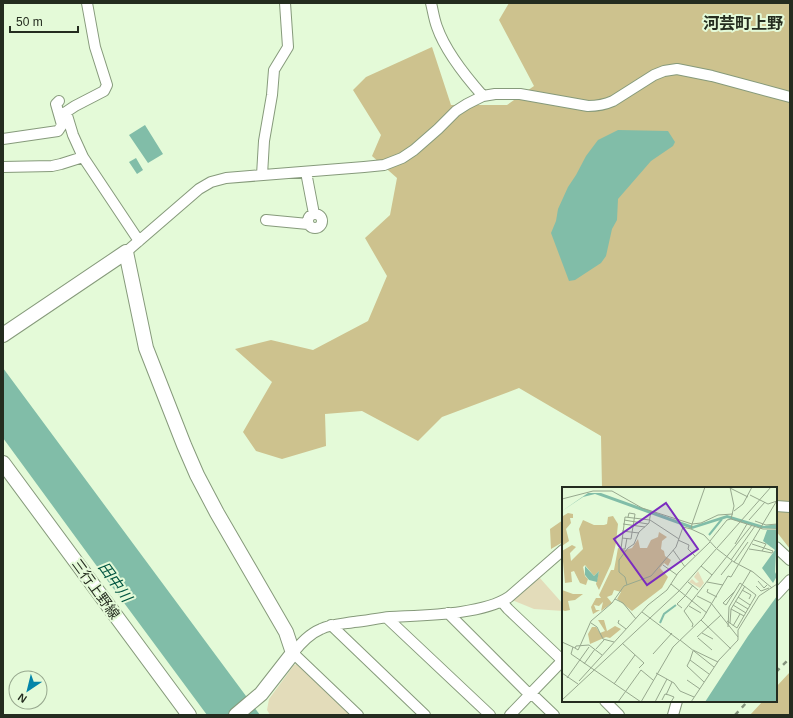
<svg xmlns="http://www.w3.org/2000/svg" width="793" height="718" font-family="Arial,'Noto Sans JP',sans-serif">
<rect width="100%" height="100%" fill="#e4fad8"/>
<path fill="#e3dcba" d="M539,577L563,604V611L534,609L512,600L525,590Z
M297,664L352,715H270L267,710L269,699L294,665Z"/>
<path fill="#cdc28e" d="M509,3H790V549L776,531V488H602L601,436L519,388L442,417L418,441L362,411L325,414L326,446L282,459L256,451L243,432L272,382L235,349L271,340L313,350L368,321L387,276L365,238L390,215L397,178L372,156L381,135L353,90L366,77L432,47L451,105H507L534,86L499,20Z
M563,520V542L551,549L550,529Z
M790,672V715H750L763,701H776V687Z"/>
<path fill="#81bda8" d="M145,125L163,154L148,163L129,135Z
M618,130L668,131L675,142L673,146L651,161L618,199L617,220L612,229L606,256L601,263L575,280L569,281L551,233L556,221L558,209L568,187L576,175L586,156L598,140Z
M136,158L143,170L137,174L129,162Z
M3,368L260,715H207L96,565L3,438Z"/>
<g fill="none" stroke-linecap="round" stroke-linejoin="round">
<defs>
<path id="street" d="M87,3L95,47L107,85L104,91L75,106L66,112L73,135L83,157L139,241
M431,3C433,11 434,19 437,27C445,50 467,78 483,96
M3,139L58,131L62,125L56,104L59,101
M3,167L52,166L61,164L83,157
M306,172L314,214
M262,175L264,141L272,95L274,70L288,47L285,3
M308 221a7 7 0 1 1 14 0a7 7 0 1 1-14 0Z
M266,220L308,224
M126,252L199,189L211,182L226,178L364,167L384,165L402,158L414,150L438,129L456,111L467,104L483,96L495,94H520L588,106C597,106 604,105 613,101L654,75L664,71L677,69L712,76L790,97
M776,506L790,507
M776,547L790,560
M776,595L790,580
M502,602L508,609L563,661
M448,613L529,694
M387,618L490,715
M331,625L425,715
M531,693L554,715
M605,701L619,715
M358,715L293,653C301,643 309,634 321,629C331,624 343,624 354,622C366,621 378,618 390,617C424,615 482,615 509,597L563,550
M510,715L563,660
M673,715L677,701"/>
<path id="secondary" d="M3,335L126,252L146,348L184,445L197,475L217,513L286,632L293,653L261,694L236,715
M3,463L189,715"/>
</defs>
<use href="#street" stroke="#869a7b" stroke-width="12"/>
<use href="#secondary" stroke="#869a7b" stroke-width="16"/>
<use href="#street" stroke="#fff" stroke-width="10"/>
<use href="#secondary" stroke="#fff" stroke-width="14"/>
<path stroke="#84947c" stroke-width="2.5" stroke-dasharray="5 5" stroke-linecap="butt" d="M776,672L790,658
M735,715L748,701"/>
</g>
<g text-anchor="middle" stroke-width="4" stroke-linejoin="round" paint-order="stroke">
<g font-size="14" fill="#242c1f" stroke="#e4fad8">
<text transform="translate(96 589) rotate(54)" y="5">三行上野線</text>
</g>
<g font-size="15" font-style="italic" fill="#005541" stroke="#e4fad8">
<text transform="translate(115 582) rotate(54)" y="5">田中川</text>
</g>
<g font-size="16" font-weight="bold" fill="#242c1f" stroke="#e4fad8">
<text x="743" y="29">河芸町上野</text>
</g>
</g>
<g transform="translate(562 487)">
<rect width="215" height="215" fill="#e4fad8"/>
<path d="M136,84L142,96L138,101L127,95L130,92L134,96L137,95L132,90Z" fill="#e3dcba"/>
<path d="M6,26L11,27V31H8L9,36L4,42L7,54L0,59L1,29ZM51,29L56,37L54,56L49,77L37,103L34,97L37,84L32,89L23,78L21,80L23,89L26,92L24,98L18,96L12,84L9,85L10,95L3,96L0,64L10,58L14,60L8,66L9,74L21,62L17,42L21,33L32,38H42L45,37L46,30ZM97,45L105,50L100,54L99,62L102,64L103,69L109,73L106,79L102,76L98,81L106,90L100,101L70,124L55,112L59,105L52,103L50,108L45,110L50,116L39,124L41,115L37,119L32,118L34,123H38L31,127L29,120L34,111H39L37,108L49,83H52L56,61L63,63L70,61L76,52L78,61H85L89,53L96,50ZM0,103L11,107H21L13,113L6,114L8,123L3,124L0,123ZM36,133H42L45,144L53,139L59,142L48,151L44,150L28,157L26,147L30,140H34L38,146L43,144Z" fill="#cdc28e"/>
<path d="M26,6H39L131,39L165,28L202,39L215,37V42L199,41L165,31L130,42L33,7L21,10L0,24ZM205,43H215L213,85L215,89L211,96L200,81L213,63L201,54ZM23,79L32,89L37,84L35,95L27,93L23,88ZM215,109V215H143L186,149Z" fill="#81bda8"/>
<path fill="none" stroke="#81bda8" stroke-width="2" d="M147,48L160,32M98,136L102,127L114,118"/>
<path fill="none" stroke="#97a88e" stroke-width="1" d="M143,0L130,37L139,36L156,28L171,27M168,1L186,10M188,8L206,17L215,14M0,12L31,4H50L80,21L130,37L129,42L142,48L154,61M172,24L181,17L190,0M169,32L201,42H215M62,33L86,37M187,33L203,15M193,34L204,38L215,37M61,37L83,40M60,44L77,46M60,51L69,52L73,27L67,26L66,30M65,51L63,62H59L63,30L88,33L117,52M116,53L127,58L126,62L133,69M148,54L165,33L169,32L172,19L168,0M173,57L185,37M190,57L211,64L210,66L200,64M155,62L172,75L191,85L210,101M187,62L200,64L204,57L192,53M111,63L123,80M169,73L193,39M172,75L186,55M101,78L115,88M150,88L190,38M159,88L170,74M196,94L202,101L205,98M126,95L136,103M145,95L161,98M109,97L145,126M65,98L63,90L57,85V73L66,61L72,57L77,45L87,36L89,24M194,99L199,104L207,101M146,102L145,105L155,110M180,103L189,108L187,112M123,109L131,98M135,109L149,116L176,150M176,110L188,118M53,112L61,116L74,132M173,114L186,122M171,118L184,126M127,119L139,126M120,121L115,117L123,109M169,122L182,129M80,125L117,153M57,133L56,136L64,142M139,133L169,162M165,134L175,141L194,108L178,96L164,118L161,116L173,104M29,136L35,140L41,152L52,155M168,136L169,122L183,99M171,139L178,127M130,140L131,137L122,124L150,88L139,79M166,140L167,120L189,83M140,146L151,152M135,150L159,128M136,151L150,163M118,153L152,180M0,155L13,161L14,159L27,158L40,168M60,156L82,176L77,181M11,160L9,167L79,215M13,161L16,163L18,159L29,134L50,116L62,99L89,89L114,60L121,40L129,42M34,162L42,153M131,163L156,175M131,164L128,173L147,187M91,167L110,146M128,173L125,179L142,195M22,177L33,162M79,183L91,193M0,186L16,197M94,186L112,196L118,204L132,210M5,191L27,160M125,193L138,202M17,194L86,118L105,103L116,86L148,55M52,197L73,168M104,208L110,195M0,213L117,104L209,0M100,213L103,207L107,208L112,210L109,215M56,215L79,183M79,215L111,160L141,131L166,89L169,90L214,15M93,215L105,192M129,215L157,173L176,153V143L197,109L215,97"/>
<path fill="#7b2cbf" fill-opacity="0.15" stroke="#7b2cbf" stroke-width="2" d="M104,16L136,62L85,98L52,52Z"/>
<rect width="215" height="215" fill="none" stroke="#242c1f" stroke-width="2"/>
</g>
<rect width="793" height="718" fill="none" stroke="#242c1f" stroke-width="8"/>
<g transform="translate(28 690) rotate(215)"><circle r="19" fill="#e4fad8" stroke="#97a88e"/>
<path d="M0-3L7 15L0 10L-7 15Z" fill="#0385a8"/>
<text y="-6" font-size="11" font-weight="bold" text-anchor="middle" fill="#242c1f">N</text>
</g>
<path d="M10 26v6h68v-6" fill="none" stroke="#242c1f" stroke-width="2"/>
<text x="16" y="26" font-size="12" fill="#242c1f" stroke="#e4fad8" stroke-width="3" paint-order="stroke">50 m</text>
</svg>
